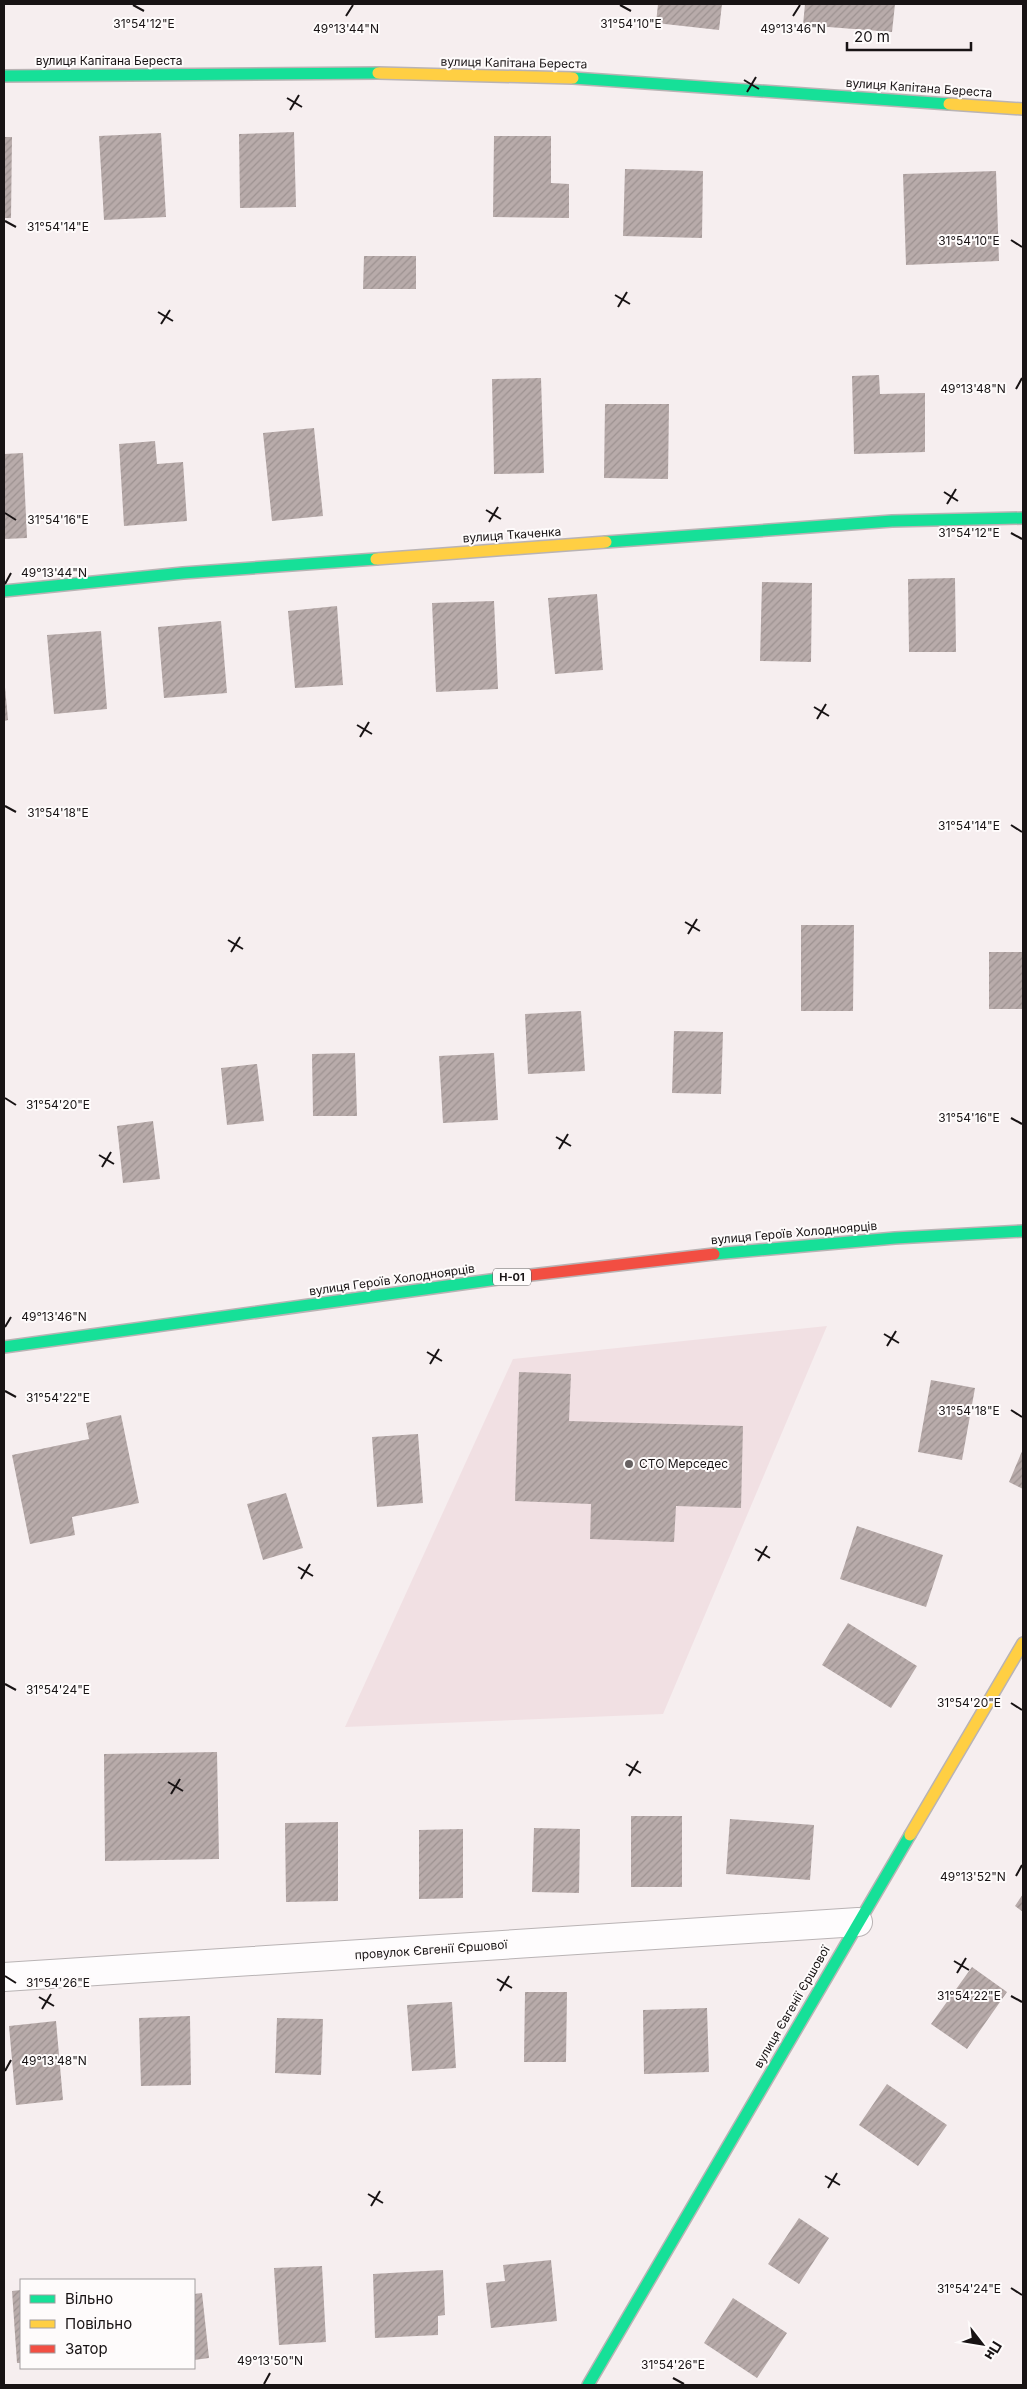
<svg xmlns="http://www.w3.org/2000/svg" width="1027" height="2389" font-family="Inter,sans-serif">
<defs>
<pattern id="building-hatch" width="6" height="6" patternUnits="userSpaceOnUse" patternTransform="scale(1.25)"><rect width="6" height="6" fill="#b8abaa"/><path d="M-1 1l2-2M0 6l6-6M5 7l2-2" fill="none" stroke="#9d9291"/></pattern>
</defs>
<rect width="100%" height="100%" fill="#f6eeef"/>
<path fill="#f1e0e3" d="M827,1326L663,1714L345,1727L513,1359Z"/>
<path fill="url(#building-hatch)" d="M658,4H722L719,30L656,23Z
M805,4H895L892,32L803,25Z
M294,132L296,207L240,208L239,134Z
M161,133L166,217L104,220L99,136Z
M494,136H551V183L569,184V218L493,217Z
M4,137H12L11,218H4Z
M625,169L703,171L702,238L623,236Z
M996,171L999,261L906,265L903,174Z
M364,256H416V289H363Z
M879,375L880,394L925,393V452L854,454L852,376Z
M541,378L544,473L494,474L492,379Z
M605,404H669L668,479L604,478Z
M314,428L323,516L272,521L263,433Z
M155,441L157,464L183,462L187,521L124,526L119,444Z
M23,453L27,538L4,539V454Z
M955,578L956,652H909L908,579Z
M762,582L812,583L811,662L760,661Z
M597,594L603,670L555,674L548,598Z
M494,601L498,689L436,692L432,603Z
M337,606L343,685L295,688L288,611Z
M221,621L227,693L164,698L158,627Z
M101,631L107,709L54,714L47,635Z
M4,676L8,720L4,721Z
M801,925H854L853,1011H801Z
M989,952H1023V1009H989Z
M581,1011L585,1071L528,1074L525,1014Z
M674,1031L723,1032L721,1094L672,1093Z
M355,1053L357,1116H313L312,1054Z
M494,1053L498,1120L443,1123L439,1056Z
M257,1064L264,1121L227,1125L221,1068Z
M153,1121L160,1179L123,1183L117,1126Z
M519,1372L571,1374L569,1421L743,1426L741,1508L676,1506L674,1542L590,1539L591,1504L515,1501Z
M931,1380L975,1388L962,1460L918,1452Z
M121,1415L139,1503L72,1517L75,1535L30,1544L12,1455L89,1439L86,1423Z
M418,1434L423,1503L377,1507L372,1437Z
M1023,1449V1489L1009,1482Z
M286,1493L303,1548L263,1560L247,1504Z
M857,1526L943,1555L926,1607L840,1579Z
M848,1623L917,1666L891,1708L822,1665Z
M217,1752L219,1859L105,1861L104,1754Z
M631,1816H682V1887H631Z
M730,1819L814,1825L810,1880L726,1874Z
M338,1822V1901L286,1902L285,1823Z
M534,1828L580,1829L579,1893L532,1892Z
M463,1829V1898L419,1899V1830Z
M1023,1894V1912L1015,1906Z
M972,1967L1007,1992L967,2049L931,2024Z
M525,1992H567L566,2062H524Z
M452,2002L456,2068L412,2071L407,2005Z
M707,2008L709,2072L644,2074L643,2010Z
M190,2016L191,2085L141,2086L139,2018Z
M277,2018L323,2019L321,2075L275,2073Z
M56,2021L63,2100L16,2105L9,2026Z
M887,2084L947,2125L918,2166L859,2125Z
M799,2218L829,2238L799,2284L768,2264Z
M551,2260L557,2321L491,2328L486,2283L505,2281L503,2265Z
M322,2266L326,2342L279,2345L274,2268Z
M443,2270L445,2315L438,2316V2335L375,2338L373,2274Z
M21,2290V2363H17L12,2291Z
M202,2293L209,2358L194,2360V2294Z
M733,2298L787,2333L757,2378L704,2343Z"/>
<g fill="none" stroke-linecap="round" stroke-linejoin="round">
<defs>
<path id="street" d="M4,1977L858,1922"/>
<path id="fast" d="M4,76L378,73
M573,78L949,104
M606,542L892,521L1023,518
M4,591L183,573L376,559
M714,1254L895,1238L1023,1231
M4,1347L505,1278
M588,2385L910,1835"/>
<path id="slow" d="M378,73L573,78
M949,104L1023,109
M376,559L606,542
M910,1835L1023,1643"/>
<path id="jam" d="M505,1278L714,1254"/>
</defs>
<use href="#street" stroke="#b9b3b4" stroke-width="30"/>
<use href="#fast" stroke="#b9b3b4" stroke-width="14"/>
<use href="#slow" stroke="#b9b3b4" stroke-width="14"/>
<use href="#jam" stroke="#b9b3b4" stroke-width="14"/>
<use href="#street" stroke="#fefcfd" stroke-width="28"/>
<use href="#fast" stroke="#16e098" stroke-width="11"/>
<use href="#slow" stroke="#ffcf43" stroke-width="11"/>
<use href="#jam" stroke="#f24e42" stroke-width="11"/>
</g>
<path fill="none" stroke="#181314" stroke-width="2" d="M133,5L144,11M620,5L631,11M346,16L353,5M793,16L800,5M744,80L759,89M747,92L756,77M287,98L302,107M290,110L299,95M5,221L16,227M1011,240L1022,247M615,295L630,304M618,307L627,292M158,312L173,321M161,324L170,310M1016,389L1022,378M944,492L958,501M947,504L956,489M486,510L501,519M5,513L16,520M489,522L498,507M1011,533L1022,539M5,584L11,573M814,707L829,716M817,719L826,704M357,725L372,734M360,737L369,722M5,806L16,812M1011,825L1022,832M685,922L700,931M688,934L697,919M228,940L243,949M231,952L240,937M5,1098L16,1105M1011,1118L1022,1124M556,1137L571,1146M559,1149L568,1134M99,1155L114,1164M102,1167L111,1152M5,1327L11,1317M884,1334L899,1343M887,1346L896,1331M427,1352L442,1361M430,1364L439,1349M5,1391L16,1397M1011,1410L1022,1417M755,1549L770,1558M758,1561L767,1546M298,1567L313,1576M301,1579L310,1564M5,1684L16,1690M1011,1703L1022,1710M626,1764L641,1773M629,1776L638,1761M168,1782L183,1791M171,1794L180,1779M1016,1876L1022,1865M954,1961L969,1970M957,1973L966,1958M5,1976L16,1983M497,1979L512,1988M500,1991L509,1976M1011,1996L1022,2002M39,1997L54,2006M42,2009L51,1994M5,2071L11,2060M825,2176L840,2185M828,2188L837,2173M368,2194L383,2203M371,2206L380,2191M1011,2288L1022,2295M673,2378L684,2384M264,2384L270,2373"/>
<circle fill="#666061" stroke="#fefbfb" stroke-width="2" cx="629" cy="1464" r="5"/>
<g text-anchor="middle" stroke-width="4" stroke-linejoin="round" paint-order="stroke">
<rect fill="#fefbfb" stroke="#5d5959" stroke-width="1" x="493" y="1268.5" width="38" height="17" rx="4"/>
<g font-size="11" font-weight="bold" fill="#181314">
<text x="512" y="1281">Н-01</text>
</g>
<g font-size="12" fill="#181314" stroke="#fefbfb">
<text x="109" y="65">вулиця Капітана Береста</text>
<text transform="translate(514 63) rotate(1)" y="4">вулиця Капітана Береста</text>
<text transform="translate(919 88) rotate(4)" y="4">вулиця Капітана Береста</text>
<text transform="translate(512 535) rotate(-4)" y="4">вулиця Ткаченка</text>
<text transform="translate(794 1233) rotate(-5)" y="4">вулиця Героїв Холодноярців</text>
<text transform="translate(392 1280) rotate(-8)" y="4">вулиця Героїв Холодноярців</text>
<text transform="translate(431 1950) rotate(-4)" y="4">провулок Євгенії Єршової</text>
<text transform="translate(792 2007) rotate(-60)" y="4">вулиця Євгенії Єршової</text>
</g>
<g font-size="12" fill="#181314" stroke="#fefbfb" text-anchor="start">
<text x="639" y="1468">СТО Мерседес</text>
</g>
</g>
<g font-size="12" text-anchor="middle" fill="#181314" stroke="#fefbfb" stroke-width="4" stroke-linejoin="round" paint-order="stroke">
<text x="144" y="28">31°54'12"E</text>
<text x="631" y="28">31°54'10"E</text>
<text x="346" y="33">49°13'44"N</text>
<text x="793" y="33">49°13'46"N</text>
<text x="58" y="231">31°54'14"E</text>
<text x="969" y="245">31°54'10"E</text>
<text x="973" y="393">49°13'48"N</text>
<text x="58" y="524">31°54'16"E</text>
<text x="969" y="537">31°54'12"E</text>
<text x="54" y="577">49°13'44"N</text>
<text x="58" y="817">31°54'18"E</text>
<text x="969" y="830">31°54'14"E</text>
<text x="58" y="1109">31°54'20"E</text>
<text x="969" y="1122">31°54'16"E</text>
<text x="54" y="1321">49°13'46"N</text>
<text x="58" y="1402">31°54'22"E</text>
<text x="969" y="1415">31°54'18"E</text>
<text x="58" y="1694">31°54'24"E</text>
<text x="969" y="1707">31°54'20"E</text>
<text x="973" y="1881">49°13'52"N</text>
<text x="58" y="1987">31°54'26"E</text>
<text x="969" y="2000">31°54'22"E</text>
<text x="54" y="2065">49°13'48"N</text>
<text x="969" y="2293">31°54'24"E</text>
<text x="270" y="2365">49°13'50"N</text>
<text x="673" y="2369">31°54'26"E</text>
</g>
<rect width="1027" height="2389" fill="none" stroke="#181314" stroke-width="10"/>
<rect x="20" y="2279" width="175" height="90" fill="#fefbfb" stroke="#a29e9f"/>
<rect x="30" y="2295" width="25" height="8" fill="#16e098" stroke="#a29e9f"/>
<text x="65" y="2304" font-size="15" fill="#181314">Вільно</text>
<rect x="30" y="2320" width="25" height="8" fill="#ffcf43" stroke="#a29e9f"/>
<text x="65" y="2329" font-size="15" fill="#181314">Повільно</text>
<rect x="30" y="2345" width="25" height="8" fill="#f24e42" stroke="#a29e9f"/>
<text x="65" y="2354" font-size="15" fill="#181314">Затор</text>
<g transform="translate(982 2344) rotate(121)" stroke="#fefbfb" stroke-width="4" paint-order="stroke">
<path d="M0-4L9 19L0 12L-9 19Z" fill="#181314"/>
<text y="-8" font-size="14" font-weight="bold" text-anchor="middle" fill="#181314">Пн</text>
</g>
<path d="M847 42v8h124v-8" fill="none" stroke="#181314" stroke-width="2.5"/>
<text x="854" y="42" font-size="15" fill="#181314" stroke="#fefbfb" stroke-width="4" paint-order="stroke">20 m</text>
</svg>
